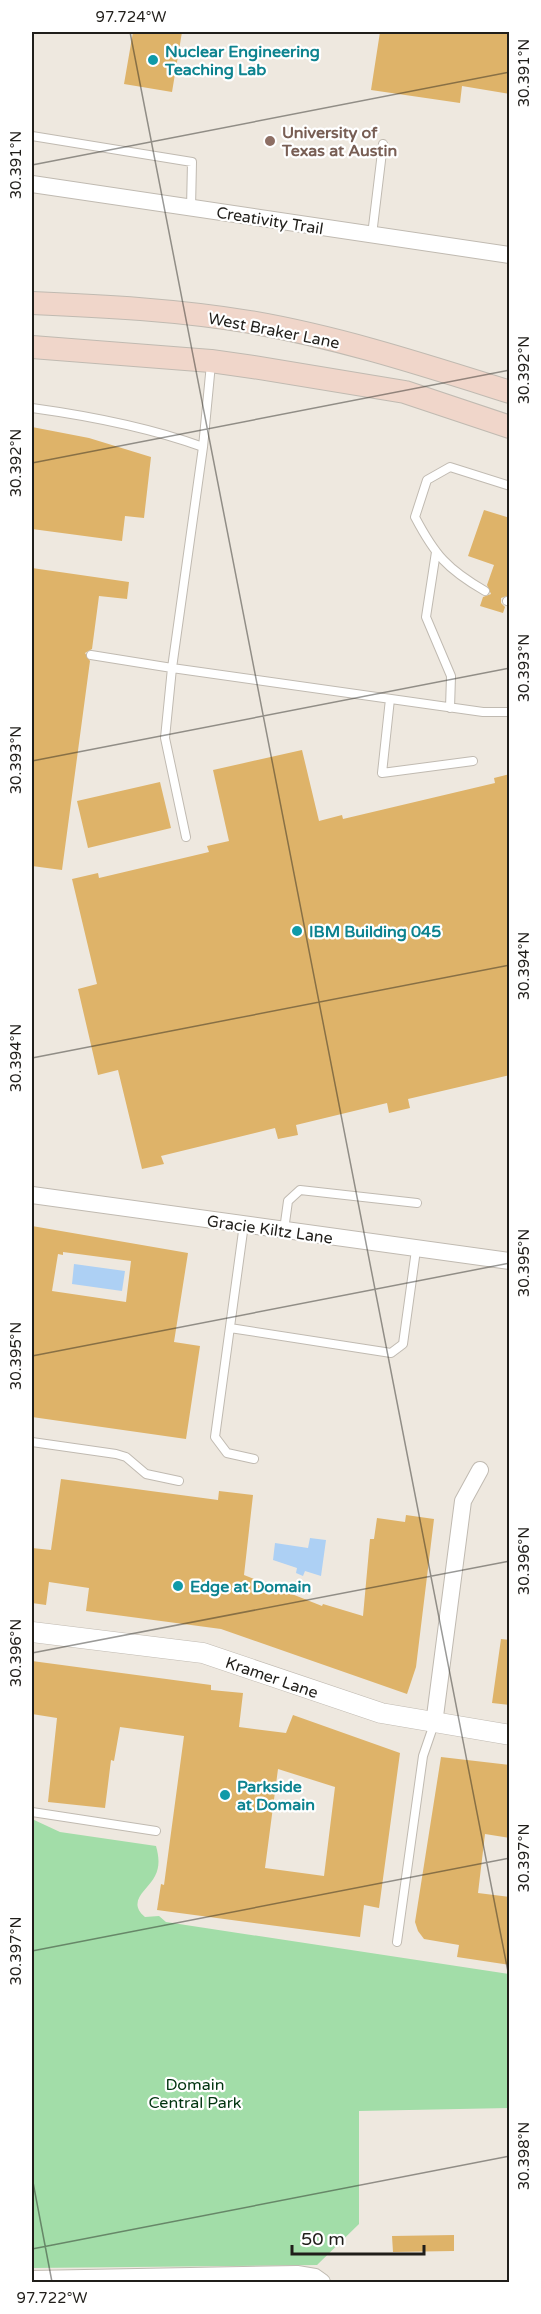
<svg xmlns="http://www.w3.org/2000/svg" width="541" height="2314" font-family="'Varela Round',sans-serif">
<rect width="100%" height="100%" fill="#eee8df"/>
<path fill="#a2dda8" d="M32,1819L60,1832L156,1846C159,1857 160,1866 155,1876C148,1890 126,1901 145,1917L159,1916L166,1922L509,1974V2108L359,2111V2224L317,2265L32,2268Z"/>
<path fill="#add0f4" d="M74,1264L125,1271L122,1291L72,1284Z
M310,1538L326,1540L321,1576L305,1571L303,1576L296,1573L297,1568L273,1560L275,1543L308,1548Z"/>
<path fill="#deb369" fill-rule="evenodd" d="M133,32H182L172,92L124,84Z
M380,32H510V94L462,86L460,103L371,90Z
M32,427L89,438L151,457L144,518L125,516L122,541L32,529Z
M484,510L510,518V595L501,598V603L505,607L503,613L480,606L483,597L491,594L487,585L494,565L468,556Z
M32,568L129,582L127,599L99,596L92,649L85,653L90,661L62,870L32,866Z
M302,750L319,821L342,815L343,819L495,783L494,778L510,774V1075L408,1099L410,1108L389,1113L387,1103L296,1125L298,1135L278,1139L275,1128L161,1156L164,1164L142,1169L118,1070L98,1075L78,989L97,984L72,879L98,873L99,878L209,852L207,846L229,841L213,770Z
M160,782L171,828L88,848L77,801Z
M32,1226L188,1253L174,1342L200,1346L186,1439L32,1417ZM63,1252L131,1261L126,1302L52,1291L58,1254L63,1255Z
M61,1479L218,1500L219,1491L253,1495L244,1575L322,1606L323,1604L363,1616L370,1539H374L377,1518L405,1522L406,1515L434,1519L416,1667L407,1694L221,1629L86,1611L89,1588L49,1582L46,1605L32,1603V1548L51,1550Z
M501,1639L510,1640V1705L492,1703Z
M32,1661L211,1685V1690L243,1693L239,1727L286,1733L293,1715L400,1753L379,1908L364,1905L360,1937L157,1910L161,1884L164,1885L184,1736L120,1727L114,1761L111,1760L105,1808L48,1802L57,1718L32,1714ZM278,1769L335,1787L324,1876L265,1868Z
M441,1757L510,1765V1838L485,1834L478,1893L510,1897V1965L457,1957L459,1945L424,1939L418,1931L415,1922Z
M454,2235V2251L393,2252L392,2236Z"/>
<g fill="none" stroke-linecap="round" stroke-linejoin="round">
<defs>
<path id="service" d="M32,136L192,162L191,208
M372,235L383,144
M32,408C90,416 148,427 203,447
M436,552L426,617L451,676L450,708
M485,591C447,569 435,555 415,517L427,480L450,467L510,486
M507,601L510,602
M91,655L172,668L203,447L211,364
M390,699L382,773L473,761
M186,837L165,738L172,668L483,712H510
M244,1224L215,1437L227,1453L254,1459
M284,1230L288,1201L300,1190L417,1203
M230,1328L391,1353L403,1344L416,1250
M32,1442L116,1454L126,1457L146,1474L179,1481
M32,1812L156,1831
M397,1942L423,1756L434,1724"/>
<path id="minor" d="M32,184L510,255
M32,1195L510,1261
M434,1724L463,1501L480,1470
M32,2279L297,2274L315,2277L322,2282"/>
<path id="tertiary" d="M32,1632L203,1653L381,1713L510,1735"/>
<path id="secondary" d="M32,303C104,306 178,310 250,322C338,337 424,365 510,392
M32,347L211,361L253,367L405,392L510,427"/>
</defs>
<use href="#service" stroke="#c0bab1" stroke-width="10"/>
<use href="#minor" stroke="#c0bab1" stroke-width="18"/>
<use href="#tertiary" stroke="#c0bab1" stroke-width="21"/>
<use href="#secondary" stroke="#c0bab1" stroke-width="24"/>
<use href="#service" stroke="#fff" stroke-width="8"/>
<use href="#minor" stroke="#fff" stroke-width="16"/>
<use href="#tertiary" stroke="#fff" stroke-width="20"/>
<use href="#secondary" stroke="#f0d6ca" stroke-width="22"/>
</g>
<path fill="none" stroke="#201e1a" stroke-width="1.5" stroke-opacity="0.45" d="M130,32L510,1982M32,165L510,72M32,463L510,370M32,761L510,668M32,1058L510,965M32,1356L510,1263M32,1653L510,1561M32,1951L510,1858M32,2177L52,2282M32,2249L510,2156"/>
<g fill="#0f9aa8" stroke="#fff" stroke-width="2">
<circle cx="153" cy="60" r="6"/>
<circle cx="297" cy="931" r="6"/>
<circle cx="178" cy="1586" r="6"/>
<circle cx="225" cy="1795" r="6"/>
</g>
<circle fill="#8d6e63" stroke="#fff" stroke-width="2" cx="270" cy="141" r="6"/>
<g text-anchor="middle" stroke-width="4.5" stroke-linejoin="round" paint-order="stroke">
<g font-size="16" font-weight="bold" fill="#0d838f" stroke="#fff" text-anchor="start">
<text x="165" y="57">Nuclear Engineering<tspan x="165" dy="18">Teaching Lab</tspan></text>
<text x="309" y="937">IBM Building 045</text>
<text x="190" y="1592">Edge at Domain</text>
<text x="237" y="1792">Parkside<tspan x="237" dy="18">at Domain</tspan></text>
</g>
<g font-size="16" font-weight="bold" fill="#785e54" stroke="#fff" text-anchor="start">
<text x="282" y="138">University of<tspan x="282" dy="18">Texas at Austin</tspan></text>
</g>
<g font-size="16" fill="#201e1a" stroke="#fff">
<text transform="translate(270 220) rotate(9)" y="6">Creativity Trail</text>
<text transform="translate(274 330) rotate(11)" y="6">West Braker Lane</text>
<text transform="translate(270 1229) rotate(8)" y="6">Gracie Kiltz Lane</text>
<text transform="translate(272 1677) rotate(19)" y="6">Kramer Lane</text>
</g>
<g font-size="16" fill="#01340f" stroke="#fff">
<text x="195" y="2090">Domain<tspan x="195" dy="18">Central Park</tspan></text>
</g>
</g>
<rect width="541" height="2314" fill="none" stroke="#ffffff" stroke-width="66"/>
<path d="M292 2245v9h132v-9" fill="none" stroke="#201e1a" stroke-width="3"/>
<text x="301" y="2245" font-size="18" fill="#201e1a" stroke="#ffffff" stroke-width="4.5" paint-order="stroke">50 m</text>
<rect x="33" y="33" width="475" height="2248" fill="none" stroke="#201e1a" stroke-width="2"/>
<g font-size="15" text-anchor="middle" fill="#201e1a">
<text x="131" y="22">97.724°W</text>
<text transform="translate(524 73) rotate(-90)" y="5">30.391°N</text>
<text transform="translate(16 165) rotate(-90)" y="5">30.391°N</text>
<text transform="translate(524 370) rotate(-90)" y="5">30.392°N</text>
<text transform="translate(16 463) rotate(-90)" y="5">30.392°N</text>
<text transform="translate(524 668) rotate(-90)" y="5">30.393°N</text>
<text transform="translate(16 760) rotate(-90)" y="5">30.393°N</text>
<text transform="translate(524 966) rotate(-90)" y="5">30.394°N</text>
<text transform="translate(16 1058) rotate(-90)" y="5">30.394°N</text>
<text transform="translate(524 1263) rotate(-90)" y="5">30.395°N</text>
<text transform="translate(16 1356) rotate(-90)" y="5">30.395°N</text>
<text transform="translate(524 1561) rotate(-90)" y="5">30.396°N</text>
<text transform="translate(16 1653) rotate(-90)" y="5">30.396°N</text>
<text transform="translate(524 1858) rotate(-90)" y="5">30.397°N</text>
<text transform="translate(16 1951) rotate(-90)" y="5">30.397°N</text>
<text transform="translate(524 2156) rotate(-90)" y="5">30.398°N</text>
<text x="52" y="2303">97.722°W</text>
</g>
</svg>
